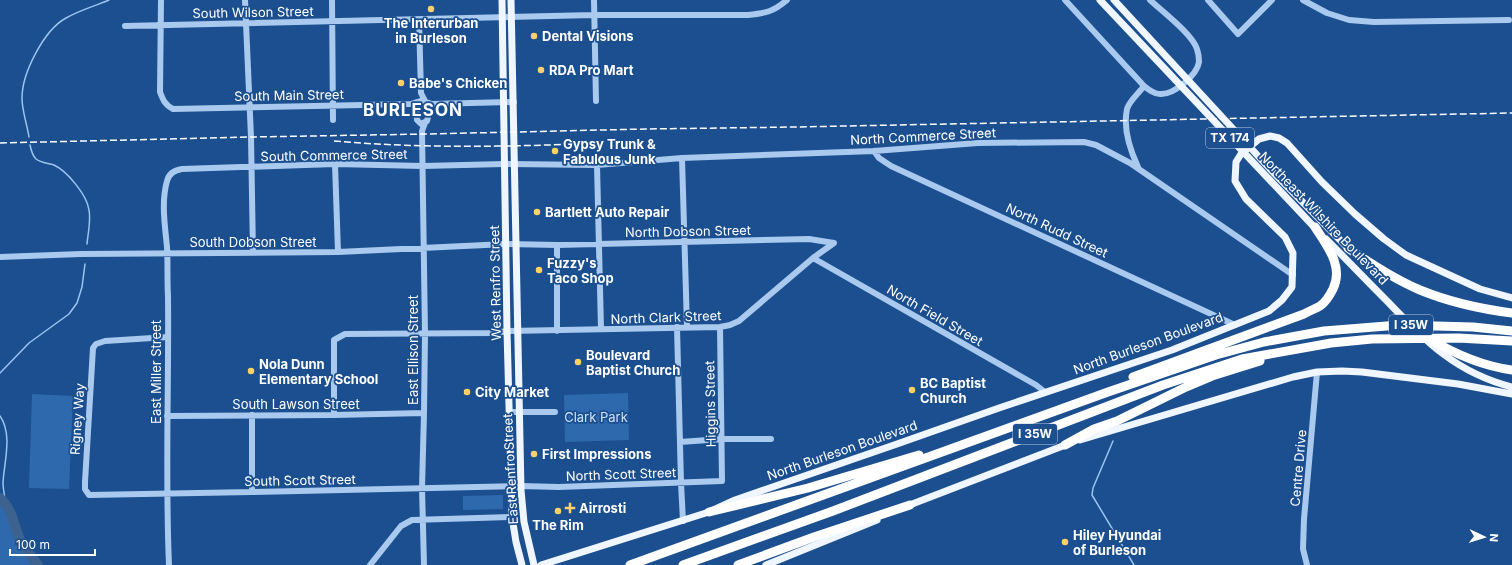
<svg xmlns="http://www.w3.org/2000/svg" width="1512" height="565" font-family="Inter,sans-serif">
<rect width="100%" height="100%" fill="#1b4f8f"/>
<path fill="#2e69ad" d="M628,393L629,440L565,442L564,395Z
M32,394L73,396L69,489L29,488Z
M503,495V509L463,510V496Z
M0,501L8,511L20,546L35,565H0Z"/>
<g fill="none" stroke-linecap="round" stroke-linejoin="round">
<path stroke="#9cc4f0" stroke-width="1.5" d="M29,137C27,124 22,111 22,98C22,73 44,30 66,18C80,10 95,6 109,0
M30,145C31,150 33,156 36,159C41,163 48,163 54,165C67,171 87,195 89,210C91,221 88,233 87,244
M0,373L29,343L69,314L77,303L82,287L85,264
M0,416C13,435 4,462 3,483C3,490 5,496 5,502
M1113,441L1093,488L1092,495L1134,565"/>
<path stroke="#3c6290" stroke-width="10" d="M0,498C12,509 13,522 19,537C23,547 31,556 38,565"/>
<path stroke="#a9c9ee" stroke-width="6" d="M161,0L160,92C163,100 165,105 173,109L411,104L417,102
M245,0L251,137L253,253
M332,0L333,120
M594,0L596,101
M1065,0L1144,86C1149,90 1154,94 1160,94C1174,95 1197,75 1199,62C1199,59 1198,52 1197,49C1192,34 1163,12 1150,0
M1208,0L1238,34L1272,0
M1303,0L1327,13L1349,20L1374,22L1509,20
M419,20L421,93L425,101
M125,26L594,15H748C766,13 773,12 787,0
M423,100L427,104L428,117L427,121L421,124L417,120L416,106L418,102Z
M426,102L432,104L514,102
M874,151L879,158L891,166L1235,325
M682,158L687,327
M335,164L338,252
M597,165L601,329
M1138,167C1130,150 1123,128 1127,109C1129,101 1139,93 1144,86
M0,257L81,254L338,252L506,244L557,245L809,239L834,243L813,258L739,321L730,325L720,327L507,331L495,333L345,334L334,340V415
M813,258L1036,385L1045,392
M677,327L681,483L683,521
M557,331V245
M168,337L105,341L96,344L93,348L85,482V489L89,495L252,492L521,486L559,487L722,481L720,327
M509,412H555
M252,415V492
M167,416L334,415L424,413
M680,442L722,439H771
M169,565C165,475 169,385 168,296C167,280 168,263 167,247C165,226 161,202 167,181C169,173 175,170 182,169L335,164L423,166L504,164L597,165L682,158L874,151L978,143L1084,142L1096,145L1130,163L1293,275
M370,565L401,526L412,520L512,517
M424,565L422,488L424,413L425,334L422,131L425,123
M1307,565L1303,549L1304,519L1317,372"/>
<path stroke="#f0f6ff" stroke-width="7" d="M502,0L507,331L512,517L516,542L522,565
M511,0L521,490L524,522L534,565
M1100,0L1317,230
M1114,0L1271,170L1348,248
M1326,239C1347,260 1367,281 1388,302C1426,342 1457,373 1512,387
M1080,440L1293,377L1317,372L1342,371L1362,372L1458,384L1512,394
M907,506L1068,444
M541,565L709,512L735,500L897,444L999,408L1172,350L1269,311L1282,300L1292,287L1293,253L1285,237L1246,199L1235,181L1236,162L1241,154L1259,139L1270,136L1279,138L1287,143L1322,182L1355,214L1384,239L1406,255L1480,289L1512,298
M766,565L877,520"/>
<path stroke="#fff" stroke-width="9" d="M1348,248C1371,264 1394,279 1420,290C1449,302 1481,309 1512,313
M1428,338C1453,353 1482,366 1512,370
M1133,377L1304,314C1309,311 1315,309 1320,306C1326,302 1330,295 1333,289C1344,266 1327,246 1315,227
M1065,445L1094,429L1117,421L1186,387L1212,376L1260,361
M709,512L808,488L919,455
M630,565L1108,392L1216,355L1264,342L1324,331L1399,325L1473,327L1512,331
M683,565L833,511L1163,385L1242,359L1331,343L1372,339L1458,338L1512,341
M738,565L814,537L910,505"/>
<path stroke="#fff" stroke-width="1.5" stroke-dasharray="7 3" stroke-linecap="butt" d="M334,141C415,148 496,147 577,144
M0,143L251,137L427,134L646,129L795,127L1512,113"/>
</g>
<g fill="#ffd166" stroke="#1b4f8f" stroke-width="1.5">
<circle cx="431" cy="9" r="4"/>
<circle cx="534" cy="36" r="4"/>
<circle cx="541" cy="70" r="4"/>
<circle cx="401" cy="83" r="4"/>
<circle cx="555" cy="151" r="4"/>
<circle cx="537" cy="212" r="4"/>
<circle cx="539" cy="270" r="4"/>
<circle cx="578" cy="362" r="4"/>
<circle cx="251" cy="371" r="4"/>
<circle cx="912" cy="390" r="4"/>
<circle cx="467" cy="392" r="4"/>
<circle cx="534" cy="454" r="4"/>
<path d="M568 502h4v4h4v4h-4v4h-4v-4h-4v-4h4z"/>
<circle cx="558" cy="511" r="4"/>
<circle cx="1065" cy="542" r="4"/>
</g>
<g text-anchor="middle" stroke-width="3.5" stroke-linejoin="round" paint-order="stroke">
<g fill="#1b4f8f" stroke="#bbcadd" stroke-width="1">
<rect x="1206" y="128" width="48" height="20" rx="3"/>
<rect x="1389" y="315" width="44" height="20" rx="3"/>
<rect x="1013" y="424" width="44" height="20" rx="3"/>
</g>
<g font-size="12" font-weight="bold" fill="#fff">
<text x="1230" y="142">TX 174</text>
<text x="1411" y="329">I 35W</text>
<text x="1035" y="438">I 35W</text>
</g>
<g font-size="13" fill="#fff" stroke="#1b4f8f">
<text transform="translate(253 12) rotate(-1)" y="5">South Wilson Street</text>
<text transform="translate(289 95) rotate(-1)" y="5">South Main Street</text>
<text transform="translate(923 136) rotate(-3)" y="5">North Commerce Street</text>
<text transform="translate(334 155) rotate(-1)" y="5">South Commerce Street</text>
<text transform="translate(1324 218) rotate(46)" y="5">Northeast Wilshire Boulevard</text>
<text transform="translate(1057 230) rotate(25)" y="5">North Rudd Street</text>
<text transform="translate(688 231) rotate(-1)" y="5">North Dobson Street</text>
<text x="253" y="247">South Dobson Street</text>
<text transform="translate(495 283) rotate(-91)" y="5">West Renfro Street</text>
<text transform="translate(935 315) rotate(30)" y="5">North Field Street</text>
<text transform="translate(666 317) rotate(-2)" y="5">North Clark Street</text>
<text transform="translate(1148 343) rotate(-20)" y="5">North Burleson Boulevard</text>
<text transform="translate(413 350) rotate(-90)" y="5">East Ellison Street</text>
<text transform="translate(156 372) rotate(-90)" y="5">East Miller Street</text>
<text x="296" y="409">South Lawson Street</text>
<text transform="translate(710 404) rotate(-91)" y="5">Higgins Street</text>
<text transform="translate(77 419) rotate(-86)" y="5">Rigney Way</text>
<text transform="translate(842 450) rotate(-19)" y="5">North Burleson Boulevard</text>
<text transform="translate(1298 468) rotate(-85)" y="5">Centre Drive</text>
<text transform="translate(510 469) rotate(-93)" y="5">East Renfro Street</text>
<text transform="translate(621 474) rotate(-2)" y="5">North Scott Street</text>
<text transform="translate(300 480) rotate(-1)" y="5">South Scott Street</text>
</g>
<g font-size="13" font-weight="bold" fill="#fff" stroke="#1b4f8f" text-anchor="start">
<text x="431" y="28" text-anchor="middle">The Interurban<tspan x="431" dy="15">in Burleson</tspan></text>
<text x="542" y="41">Dental Visions</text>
<text x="549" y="75">RDA Pro Mart</text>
<text x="409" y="88">Babe's Chicken</text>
<text x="563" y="149">Gypsy Trunk &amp;<tspan x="563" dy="15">Fabulous Junk</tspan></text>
<text x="545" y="217">Bartlett Auto Repair</text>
<text x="547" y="268">Fuzzy's<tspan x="547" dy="15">Taco Shop</tspan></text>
<text x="586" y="360">Boulevard<tspan x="586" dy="15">Baptist Church</tspan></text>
<text x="259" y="369">Nola Dunn<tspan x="259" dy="15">Elementary School</tspan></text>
<text x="920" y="388">BC Baptist<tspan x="920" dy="15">Church</tspan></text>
<text x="475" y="397">City Market</text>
<text x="542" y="459">First Impressions</text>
<text x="579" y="513">Airrosti</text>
<text x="558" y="530" text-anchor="middle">The Rim</text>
<text x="1073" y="540">Hiley Hyundai<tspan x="1073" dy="15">of Burleson</tspan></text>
</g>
<g font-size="13" fill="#cfe3fa" stroke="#1b4f8f">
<text x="596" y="422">Clark Park</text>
</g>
<g font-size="17" font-weight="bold" letter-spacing="1" fill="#fff" stroke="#1b4f8f">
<text x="413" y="116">BURLESON</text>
</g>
</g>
<g transform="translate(1484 537) rotate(94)" stroke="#1b4f8f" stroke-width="3" paint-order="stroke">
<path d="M0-3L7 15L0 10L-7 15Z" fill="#ffffff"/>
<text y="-6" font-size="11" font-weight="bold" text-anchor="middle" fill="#ffffff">N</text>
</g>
<path d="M10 549v6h85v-6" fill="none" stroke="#ffffff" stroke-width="2"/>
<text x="16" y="549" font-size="12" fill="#ffffff" stroke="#1b4f8f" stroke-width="3" paint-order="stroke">100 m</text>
</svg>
